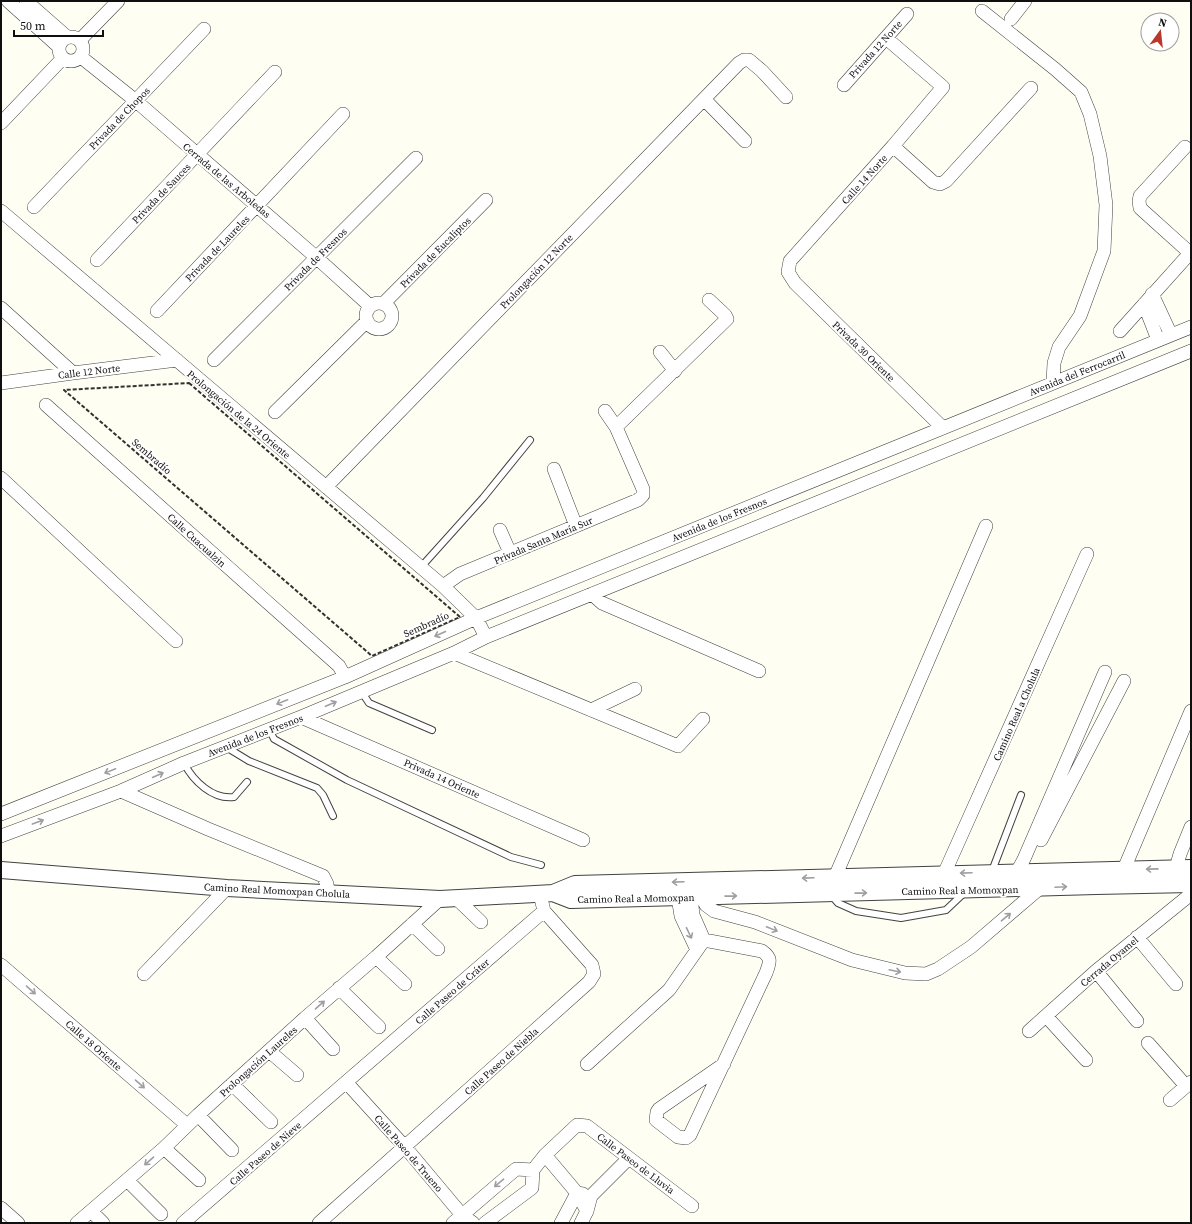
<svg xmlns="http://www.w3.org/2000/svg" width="1192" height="1224" font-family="'Source Serif 4',serif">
<rect width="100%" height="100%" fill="#fefef2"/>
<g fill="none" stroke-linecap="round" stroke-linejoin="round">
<defs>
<path id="service" d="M421,567L483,498L530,440
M361,691L369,703L432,730
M269,729L274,739L347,780L511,857L541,865
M226,747L249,761L317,788L323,795L333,816
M184,763C193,781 213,800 234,797L247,782
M992,871L1021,795
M831,895L838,903L856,911L901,918L946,910L965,892"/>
<path id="minor" d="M8,1L59,47
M26,1L67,37
M982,11L1055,69L1081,92L1090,114L1100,156L1106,205L1104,251L1080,316L1059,347L1054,363L1053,382
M1011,19L1025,1
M59 49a12 12 0 1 1 24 0a12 12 0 1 1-24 0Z
M886,38L943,87L893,146L790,261L788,272L795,283L943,428
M80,40L118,1
M81,57L136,101L317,258L370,306
M844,85L907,14
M704,99L745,141
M1,123L63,58
M893,146L933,182L940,184L946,181L1031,88
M1185,147L1140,196L1139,201L1140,208L1190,253
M34,207L204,29
M1,211L443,586L476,618L486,637L454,653L301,717L184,763L121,791L1,836
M97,260L275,72
M1152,294L1171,335
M384,303L486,200
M366 316a13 13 0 1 1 26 0a13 13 0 1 1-26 0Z
M1144,304L1158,340
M1,308L73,373
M157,311L343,114
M1120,331L1191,252
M660,352L675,371
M214,360L416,158
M1,383L73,373L177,360
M46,405L339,666L345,677
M275,412L367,321
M616,427L727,319L725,315L709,300
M554,469L576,526
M1,478L176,641
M326,487L739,63L744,60H749L762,71L786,97
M500,530L510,553
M443,586L460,574L638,500L643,495V489L616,427L605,411
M592,594L602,603L759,671
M486,637L1191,351
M454,653L678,746L703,719
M591,710L635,689
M301,717L583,840
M121,791L208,829L323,876L327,884L328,893
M1,814L345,677L476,618L1191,327
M1041,840L1124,681
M1176,868L1180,854L1191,827
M1124,869L1191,711
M1017,872L1024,859L1105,672
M944,874L1087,554
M832,886L835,877L986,526
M701,896L706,905L714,911L755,922L852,960L905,973L926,974L938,969L971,947L1040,888
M678,897L681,916L697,950
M691,897L693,915L704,940
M457,899L481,922
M412,924L438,949
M1137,937L1176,984
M704,940L762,951C772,958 770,962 766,973L690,1135L686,1138L678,1137L656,1120L657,1112L659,1109L724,1064
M376,957L405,984
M1,965L187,1125
M1096,971L1137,1021
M144,974L227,888
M339,988L379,1027
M1046,1016L1086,1060
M305,1018L333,1049
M1029,1031L1096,971L1191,894
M1148,1043L1186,1086
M269,1051L297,1075
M587,1064L669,990L704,940
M346,1082L405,1147L462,1215L473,1223
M232,1084L271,1122
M1170,1100L1191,1082
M198,1115L232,1150
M164,1148L199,1180
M545,1155L577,1193L587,1211
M127,1180L161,1214
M1,1208L18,1223
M91,1211L103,1223
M77,1223L164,1148L198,1115L305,1018L376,957L440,899
M183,1223L544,911L540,894
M319,1223L589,982L594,974L592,965L544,911
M453,1223L516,1169L533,1170
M485,1223L532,1188L533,1170L545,1155L577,1125L587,1126L692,1206
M561,1223L577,1193L583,1194
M581,1223L587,1211L591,1196L629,1158"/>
<path id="tertiary" d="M1,870L227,888L440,899L553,893L575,884L1191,868
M553,893L571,900L1096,886L1191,884"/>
</defs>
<use href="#service" stroke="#424242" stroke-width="8"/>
<use href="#minor" stroke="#424242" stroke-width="14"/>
<use href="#tertiary" stroke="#424242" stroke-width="18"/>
<path stroke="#313131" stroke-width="2" stroke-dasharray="4 2" stroke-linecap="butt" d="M189,383L460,617L372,656L64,390Z"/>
<use href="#service" stroke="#fff" stroke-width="6"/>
<use href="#minor" stroke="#fff" stroke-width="13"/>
<use href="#tertiary" stroke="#fff" stroke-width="16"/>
</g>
<defs><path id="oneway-shaft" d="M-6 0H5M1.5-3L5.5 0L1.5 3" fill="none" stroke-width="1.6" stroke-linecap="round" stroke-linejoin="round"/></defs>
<g stroke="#9f9f9f">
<use href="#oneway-shaft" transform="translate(440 634) rotate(156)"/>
<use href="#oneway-shaft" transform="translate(282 702) rotate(158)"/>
<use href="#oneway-shaft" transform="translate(331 704) rotate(-23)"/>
<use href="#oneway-shaft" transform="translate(110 771) rotate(158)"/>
<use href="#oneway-shaft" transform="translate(158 775) rotate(-24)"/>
<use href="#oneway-shaft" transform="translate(38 822) rotate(-20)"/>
<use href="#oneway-shaft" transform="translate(1152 869) rotate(179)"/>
<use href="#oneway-shaft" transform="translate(966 873) rotate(178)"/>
<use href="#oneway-shaft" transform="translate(808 878) rotate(178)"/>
<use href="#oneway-shaft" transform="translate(678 882) rotate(178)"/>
<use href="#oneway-shaft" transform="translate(1061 887) rotate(-3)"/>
<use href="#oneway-shaft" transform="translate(861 893) rotate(-1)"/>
<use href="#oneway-shaft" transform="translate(731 896) rotate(-1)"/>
<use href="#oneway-shaft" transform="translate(1006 917) rotate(-40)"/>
<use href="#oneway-shaft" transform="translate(772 929) rotate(22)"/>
<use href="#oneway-shaft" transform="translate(689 933) rotate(64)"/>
<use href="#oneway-shaft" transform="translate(895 971) rotate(12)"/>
<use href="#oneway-shaft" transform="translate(31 990) rotate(41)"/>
<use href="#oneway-shaft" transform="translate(320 1005) rotate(-41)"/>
<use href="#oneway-shaft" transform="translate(140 1084) rotate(41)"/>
<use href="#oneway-shaft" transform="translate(149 1161) rotate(139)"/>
<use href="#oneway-shaft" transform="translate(499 1183) rotate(140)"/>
</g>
<g text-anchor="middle" stroke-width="4" stroke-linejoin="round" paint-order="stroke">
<g font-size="10" fill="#0f0f0f" stroke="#fff">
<text transform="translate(875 49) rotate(-48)" y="4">Privada 12 Norte</text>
<text transform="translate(119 118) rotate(-46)" y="4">Privada de Chopos</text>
<text transform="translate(864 179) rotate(-48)" y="4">Calle 14 Norte</text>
<text transform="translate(227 180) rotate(40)" y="4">Cerrada de las Arboledas</text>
<text transform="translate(161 193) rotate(-46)" y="4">Privada de Sauces</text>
<text transform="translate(217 248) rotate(-46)" y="4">Privada de Laureles</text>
<text transform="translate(435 252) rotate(-45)" y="4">Privada de Eucaliptos</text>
<text transform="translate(315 259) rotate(-45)" y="4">Privada de Fresnos</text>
<text transform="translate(536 271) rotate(-46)" y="4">Prolongación 12 Norte</text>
<text transform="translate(864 351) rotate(44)" y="4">Privada 30 Oriente</text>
<text transform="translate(89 371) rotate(-7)" y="4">Calle 12 Norte</text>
<text transform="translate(1077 373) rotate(-22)" y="4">Avenida del Ferrocarril</text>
<text transform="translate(239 414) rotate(40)" y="4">Prolongación de la 24 Oriente</text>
<text transform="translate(152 456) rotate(41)" y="4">Sembradío</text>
<text transform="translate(719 519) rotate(-22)" y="4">Avenida de los Fresnos</text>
<text transform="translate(197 540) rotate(42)" y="4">Calle Cuacualzin</text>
<text transform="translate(543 540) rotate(-23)" y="4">Privada Santa María Sur</text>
<text transform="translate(426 624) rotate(-24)" y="4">Sembradío</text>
<text transform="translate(1016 714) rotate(-66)" y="4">Camino Real a Cholula</text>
<text transform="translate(255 735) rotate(-21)" y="4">Avenida de los Fresnos</text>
<text transform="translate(442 778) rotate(24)" y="4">Privada 14 Oriente</text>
<text transform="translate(277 890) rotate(3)" y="4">Camino Real Momoxpan Cholula</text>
<text transform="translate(960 890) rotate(-1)" y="4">Camino Real a Momoxpan</text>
<text transform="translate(636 898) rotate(-1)" y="4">Camino Real a Momoxpan</text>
<text transform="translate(1109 961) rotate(-40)" y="4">Cerrada Oyamel</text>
<text transform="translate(452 991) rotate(-41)" y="4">Calle Paseo de Cráter</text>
<text transform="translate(94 1045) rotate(41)" y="4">Calle 18 Oriente</text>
<text transform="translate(258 1061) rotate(-42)" y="4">Prolongación Laureles</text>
<text transform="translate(501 1061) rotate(-42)" y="4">Calle Paseo de Niebla</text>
<text transform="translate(265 1153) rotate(-41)" y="4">Calle Paseo de Nieve</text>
<text transform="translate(409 1153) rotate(49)" y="4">Calle Paseo de Trueno</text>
<text transform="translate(636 1163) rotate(37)" y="4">Calle Paseo de Lluvia</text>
</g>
</g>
<rect width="1192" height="1224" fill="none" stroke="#0f0f0f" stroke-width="4"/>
<g transform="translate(1160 32) rotate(15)"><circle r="19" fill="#ffffff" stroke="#9f9f9f"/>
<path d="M0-3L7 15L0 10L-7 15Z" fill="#ba372c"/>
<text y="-6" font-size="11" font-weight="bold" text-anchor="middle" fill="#0f0f0f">N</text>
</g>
<path d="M14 30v6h89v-6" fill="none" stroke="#0f0f0f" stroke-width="2"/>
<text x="20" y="30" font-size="12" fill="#0f0f0f" stroke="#ffffff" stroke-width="3" paint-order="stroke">50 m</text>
</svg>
